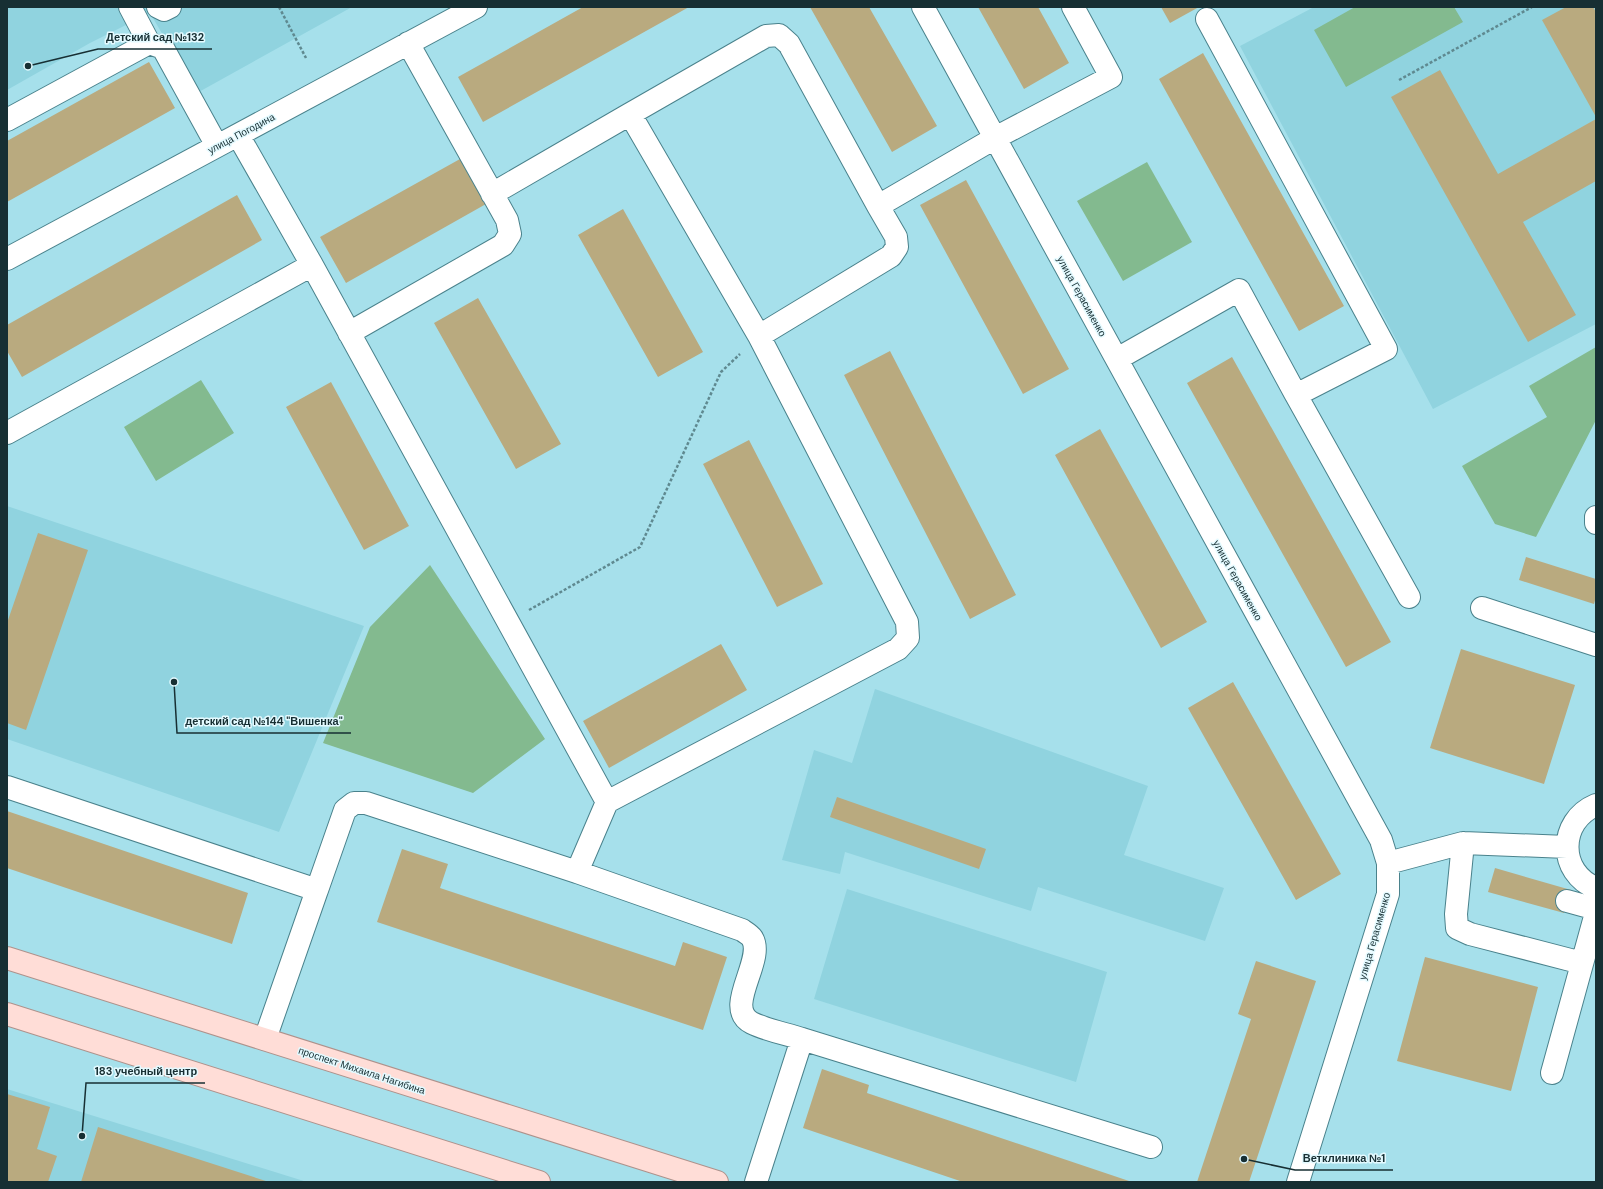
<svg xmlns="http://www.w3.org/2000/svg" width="1603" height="1189" font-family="'DM Sans',sans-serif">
<rect width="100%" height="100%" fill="#a6e0eb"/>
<path fill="#90d3df" d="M7,7H352L197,93L150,13L90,43L7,90Z
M1314,7H1596V324L1433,409L1240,46Z
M7,506L364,626L279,832L7,739Z
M875,689L1148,786L1124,855L1224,888L1205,941L1038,887L1031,911L845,852L840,874L782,860L814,750L852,763Z
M847,889L1107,972L1076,1082L814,999Z
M7,1089L307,1182H7Z"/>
<path fill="#83ba8f" d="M1355,7H1454L1463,22L1346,87L1314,30Z
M1147,162L1192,242L1123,281L1077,201Z
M1596,347V420L1536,537L1495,524L1462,466L1547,417L1529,386Z
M201,380L234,433L156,481L124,427Z
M430,565L545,739L473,793L323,743L370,627Z"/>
<path fill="#b9aa7f" d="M583,7H689L483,122L458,77Z
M810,7H869L937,126L892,152Z
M978,7H1038L1069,63L1024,89Z
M1161,7H1199L1170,23Z
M1566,7H1593L1596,12V117L1542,20Z
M1203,53L1344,306L1299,331L1159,79Z
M149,62L175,108L7,202V141Z
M1440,70L1498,174L1596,119V181L1523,222L1576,315L1528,342L1391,97Z
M460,159L486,204L346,283L320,237Z
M966,180L1069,369L1023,394L920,205Z
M237,195L262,240L22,377L7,351V325Z
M623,209L703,352L658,377L578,235Z
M478,298L561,444L516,469L434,323Z
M890,351L1016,595L970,619L844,375Z
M1232,357L1391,642L1346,667L1187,383Z
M331,382L409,526L364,550L286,407Z
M1100,429L1207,622L1161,648L1055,455Z
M749,440L823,584L777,607L703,464Z
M38,533L88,550L26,730L7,723V623Z
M1526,557L1596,579V597L1594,604L1519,580Z
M721,644L747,690L609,768L583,721Z
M1461,649L1575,685L1544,784L1430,748Z
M1233,682L1341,874L1296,900L1188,708Z
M837,797L986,849L979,869L830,817Z
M7,811L248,893L232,944L7,868Z
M402,849L448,864L440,888L675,966L683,942L727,957L703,1030L377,922Z
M1495,868L1571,890L1564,913L1488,892Z
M1425,957L1538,987L1511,1091L1397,1061Z
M1256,961L1316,981L1249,1182H1197L1251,1019L1238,1014Z
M822,1069L869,1085L867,1093L1132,1182H963L803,1128Z
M7,1094L50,1107L37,1149L57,1156L48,1182H7Z
M98,1127L269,1182H81Z"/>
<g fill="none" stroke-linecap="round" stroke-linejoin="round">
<defs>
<path id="minor" d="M130,7L149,43
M158,7L164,10L170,7
M923,7L1381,840L1388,863V894L1298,1182
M630,114L766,36L779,35L789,44L878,206
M7,120L149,43L163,48L217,146
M492,194L630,114L759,336L891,256L897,247L896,237L878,206L995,138L1111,77L1073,7
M7,259L476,7
M312,265L607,802L577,872L366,803H354L345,810L317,890
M349,333L503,245L510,234L507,220L408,43
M1117,359L1239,290L1296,395L1386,349L1207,19
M1296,395L1409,597
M7,433L312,265L238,135
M1596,517V523
M1482,608L1596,645
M7,787L317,890L265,1039
M607,802L898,649L908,638L907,622L759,336
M1596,805C1558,821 1558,873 1596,888
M1463,843L1456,914L1457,928L1470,934L1582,963
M1388,863L1463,843L1567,847
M577,872L742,930C745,932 750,935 752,938C766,960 722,1008 752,1023C766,1030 787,1034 802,1039L756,1182
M1567,901L1596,909
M802,1039L1151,1147
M1552,1073L1596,913"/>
<path id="major" d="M7,958L717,1182
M7,1014L539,1182"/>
</defs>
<use href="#minor" stroke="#4a828c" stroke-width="24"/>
<use href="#major" stroke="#ae928c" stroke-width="24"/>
<path stroke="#5f8990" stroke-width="2.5" stroke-dasharray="3 2" stroke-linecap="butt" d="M279,7L306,58
M1399,80L1532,7
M529,610L640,547L721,372L740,354"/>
<use href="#minor" stroke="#fff" stroke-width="22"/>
<use href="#major" stroke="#ffddd7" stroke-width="22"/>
</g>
<g text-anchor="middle" stroke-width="3" stroke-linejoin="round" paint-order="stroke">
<g font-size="10" fill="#172f33" stroke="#e4faff">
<text transform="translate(241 133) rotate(-28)" y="4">улица Погодина</text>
<text transform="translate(1082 296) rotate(61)" y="4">улица Герасименко</text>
<text transform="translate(1238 580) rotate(61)" y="4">улица Герасименко</text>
<text transform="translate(1374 936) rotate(-74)" y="4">улица Герасименко</text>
<text transform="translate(362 1070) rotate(18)" y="4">проспект Михаила Нагибина</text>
</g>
</g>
<path fill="none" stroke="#172f33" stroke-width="1.5" d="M28 66L98 49H212M174 682L177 733H351M82 1136L86 1083H205M1244 1159L1295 1170H1393"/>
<g fill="#172f33" stroke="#e4faff" stroke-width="1.5">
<circle cx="28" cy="66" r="4"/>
<circle cx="174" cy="682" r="4"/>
<circle cx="82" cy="1136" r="4"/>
<circle cx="1244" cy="1159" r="4"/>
</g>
<g font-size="11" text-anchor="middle" font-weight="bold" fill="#172f33" stroke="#e4faff" stroke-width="3" stroke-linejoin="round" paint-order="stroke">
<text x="155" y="41">Детский сад №132</text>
<text x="264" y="725">детский сад №144 "Вишенка"</text>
<text x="146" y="1075">183 учебный центр</text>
<text x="1344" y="1162">Ветклиника №1</text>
</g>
<rect width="1603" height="1189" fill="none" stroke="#172f33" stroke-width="16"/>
</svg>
